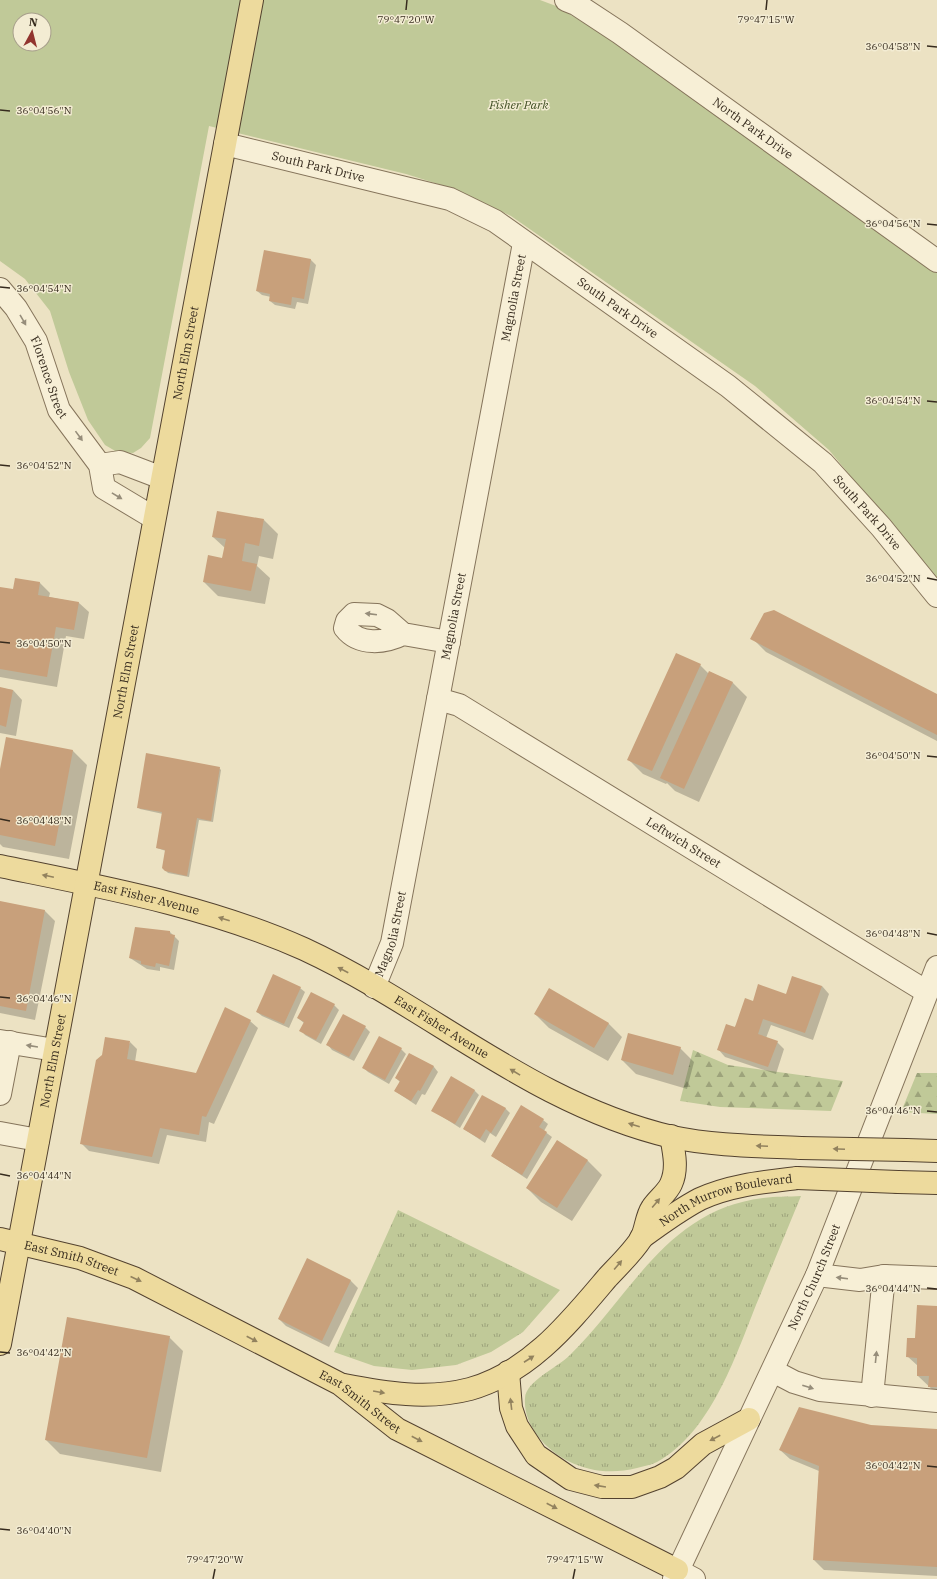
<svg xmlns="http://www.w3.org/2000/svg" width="937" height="1579" font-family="'IBM Plex Serif',serif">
<defs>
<pattern id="grass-tufts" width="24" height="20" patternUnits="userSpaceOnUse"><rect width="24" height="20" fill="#c0c998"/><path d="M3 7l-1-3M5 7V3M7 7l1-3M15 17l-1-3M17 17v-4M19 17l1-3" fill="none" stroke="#9da37b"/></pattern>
<pattern id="forest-firs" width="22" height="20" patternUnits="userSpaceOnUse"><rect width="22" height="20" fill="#c0c998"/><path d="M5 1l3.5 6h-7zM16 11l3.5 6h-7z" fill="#9da37b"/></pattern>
</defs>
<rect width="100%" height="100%" fill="#ece2c3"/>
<path fill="url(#grass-tufts)" d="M801,1196C786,1232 771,1269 756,1305C735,1358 710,1433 657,1462C651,1465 643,1466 637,1468C613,1474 590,1472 568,1461C545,1449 523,1425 525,1398C526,1381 558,1367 569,1356C631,1296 666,1210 763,1198C776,1196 789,1197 801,1196Z
M398,1210L560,1290L523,1332L491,1352L456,1365L412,1370L374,1366L334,1352Z"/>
<path fill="url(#forest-firs)" d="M693,1050L728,1065L843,1081L831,1111L720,1107L680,1101Z
M917,1073H937V1114L901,1112Z"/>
<path fill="#c0c998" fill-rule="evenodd" d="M0,0H540L556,6L599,32L937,273V581L829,450L755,386L511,216L454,189L406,174L209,126L150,438L141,448L133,453L117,452L105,445L88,420L69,372L50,311L25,279L0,261ZM20,20H44V44H20Z"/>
<path fill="#0003" d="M265,251L311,260L316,265L308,304L297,302L295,309L275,305L270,301L271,297L262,295L257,291Z
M264,520L278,534L273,559L259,556L257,566L270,578L265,604L218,596L204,582L223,559L225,548L213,537Z
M16,579L40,583L50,593L49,597L79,603L89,612L84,639L66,636L57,687L0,677V588L14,591Z
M752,638L937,695V741L766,652Z
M700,665L709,674L710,672L733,683L747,697L699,802L675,791L667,783L666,784L643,774L629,760Z
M0,688L13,690L22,700L16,736L0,733Z
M7,738L73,751L87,765L69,859L3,847L0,844V775Z
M219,768L221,770L213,822L199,820L189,877L168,873L166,871V851L157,848L163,814L140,809L138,807Z
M0,902L45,911L55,921L35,1020L0,1013Z
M170,932L179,941L174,970L160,967V971L147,969L130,958Z
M822,986L829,994L813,1040L771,1025L766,1038L777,1042L784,1049L776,1074L725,1057L718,1049L753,1003Z
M300,988L305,992L289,1028L262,1016L257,1012Z
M334,1005L339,1010L321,1044L305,1035L301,1030L304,1023L298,1018Z
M535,1014L608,1023L622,1037L608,1061L549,1028Z
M250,1021L258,1028L214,1124L209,1122L206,1142L167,1135L159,1164L89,1151L81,1143L130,1042L137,1049L135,1062L196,1075Z
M365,1027L370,1032L354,1061L332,1050L328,1045Z
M680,1048L694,1062L687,1089L636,1074L622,1060Z
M401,1049L406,1054L389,1084L368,1072L363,1067Z
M410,1054L434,1067L438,1072L425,1095L422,1094L416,1105L395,1091L400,1082L396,1078Z
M474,1090L479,1095L460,1128L432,1110Z
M505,1108L510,1113L496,1137L490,1133L485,1143L464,1129Z
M543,1120L548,1124L544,1131L552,1137L527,1179L492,1156Z
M557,1141L588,1161L602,1175L572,1221L541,1202L527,1188Z
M308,1260L351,1281L358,1288L329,1347L286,1326L279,1319Z
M937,1307V1394L918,1376V1366L907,1356Z
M169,1337L183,1351L161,1472L60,1454L46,1440Z
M871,1426L937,1430V1576L824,1570L814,1560L819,1471L790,1459L780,1450Z"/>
<path fill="#c8a07b" d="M264,250L311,259L304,299L292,297L291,305L269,301L270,294L256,291Z
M217,511L264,519L259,546L245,543L242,561L257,564L251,591L203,582L208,555L222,558L226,539L212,537Z
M15,578L40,582L38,595L79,602L74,630L56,627L47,677L0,669V587L13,589Z
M774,610L937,694V735L750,639L764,613Z
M676,653L701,664L652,771L627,760Z
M709,671L733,682L684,789L660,778Z
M0,687L13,690L6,727L0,725Z
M6,737L73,750L55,846L0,835V769Z
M146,753L220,767L211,821L197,818L187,876L165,871L162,868L165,850L156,848L162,812L137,808Z
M0,901L45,910L26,1011L0,1006Z
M135,927L170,931V934L175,935L169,966L156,963L155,967L141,964V961L129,958Z
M273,974L301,987L284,1024L256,1012Z
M792,976L822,986L805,1033L763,1019L758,1034L778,1041L768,1067L717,1050L726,1024L735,1027L745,998L753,1001L758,984L786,994Z
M549,988L609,1023L594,1048L534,1014Z
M311,992L335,1004L316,1040L299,1031L304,1022L297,1018Z
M225,1007L251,1020L206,1117L202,1116L199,1135L160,1128L152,1157L80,1144L96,1060L102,1055L105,1037L130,1041L127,1059L196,1073Z
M343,1014L366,1026L349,1057L326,1045Z
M628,1033L681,1047L673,1075L621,1060Z
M379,1036L402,1048L385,1080L362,1068Z
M409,1053L434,1066L420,1091L418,1090L411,1101L394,1091L400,1081L395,1078Z
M451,1076L475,1090L455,1124L431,1111Z
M482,1095L506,1108L491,1133L486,1129L480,1139L463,1129Z
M521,1105L544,1119L539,1127L547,1132L522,1175L491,1156Z
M557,1140L588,1160L557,1208L526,1188Z
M307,1258L351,1280L322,1341L278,1319Z
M917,1305L937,1306V1387H928L929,1376H917V1358L906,1357L907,1338H915Z
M67,1317L170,1336L147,1458L45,1440Z
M799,1407L871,1425L937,1429V1567L813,1560L819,1466L779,1450Z"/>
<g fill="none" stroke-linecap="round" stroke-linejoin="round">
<defs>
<g id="minor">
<path id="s1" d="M566,0L576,4L620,33L937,261"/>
<path id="s2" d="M225,144L450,199L495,221L728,386L823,463L881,527L937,596"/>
<path id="s3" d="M0,289L16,308L36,341L59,410L100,465L104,488L154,518"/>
<path d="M100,465L120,462L162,478"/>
<path d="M403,634C385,643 359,646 345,628L347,621L354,614L377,615L387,620L403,634L449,642"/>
<path id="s4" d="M438,699L459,705L927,992"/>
<path id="s5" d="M374,987L392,943L524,243"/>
<path d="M0,1041L55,1050"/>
<path d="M0,1094L10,1042"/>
<path d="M0,1133L38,1140"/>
<path d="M817,1275L860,1280L884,1276L937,1278"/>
<path d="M773,1371L794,1382L820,1390L937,1401"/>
<path d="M872,1396L884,1276"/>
<path d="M677,1570L694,1579"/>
<path id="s6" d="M674,1579L817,1275L937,967"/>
</g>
<g id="major">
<path id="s7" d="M0,866C102,887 208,906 304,949C431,1008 532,1104 672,1137C715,1146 758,1146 801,1148"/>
<path d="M906,1150L937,1151"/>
<path d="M898,1182L937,1183"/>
<path id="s8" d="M641,1238C660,1224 679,1210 700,1199C731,1185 764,1182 797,1178"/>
<path id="s9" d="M0,1239L80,1258L134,1278L340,1384L397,1429L677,1570"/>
<path id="s10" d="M0,1344L252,0"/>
<path d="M508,1372L511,1408L517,1426L536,1455L571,1479L602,1487H632L660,1477L676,1468L703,1444L749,1419"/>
<path d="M344,1385C385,1393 428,1400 470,1389C530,1372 569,1323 607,1278C618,1266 632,1253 641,1239C646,1230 646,1217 652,1208C657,1200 667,1193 671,1184C678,1169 674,1152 671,1136"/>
</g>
</defs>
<use href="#minor" stroke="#85745b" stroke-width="24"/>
<use href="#major" stroke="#53422f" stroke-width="24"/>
<use href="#minor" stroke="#f7efd6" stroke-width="22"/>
<use href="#major" stroke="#edda9d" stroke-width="22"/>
<defs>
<path id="major-bridge" d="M801,1148L906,1150
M797,1178L898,1182"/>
</defs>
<use href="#major-bridge" stroke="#53422f" stroke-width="24" stroke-linecap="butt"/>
<use href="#major-bridge" stroke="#edda9d" stroke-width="22"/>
</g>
<defs><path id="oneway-solid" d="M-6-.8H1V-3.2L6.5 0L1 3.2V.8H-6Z"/></defs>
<g fill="#968d7a">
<use href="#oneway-solid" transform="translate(23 320) rotate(60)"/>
<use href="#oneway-solid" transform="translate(79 436) rotate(54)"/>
<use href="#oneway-solid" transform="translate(117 496) rotate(31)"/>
<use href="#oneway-solid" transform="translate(371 614) rotate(-173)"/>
<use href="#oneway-solid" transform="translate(32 1046) rotate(-171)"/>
<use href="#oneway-solid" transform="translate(842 1278) rotate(-173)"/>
<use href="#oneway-solid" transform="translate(876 1357) rotate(-84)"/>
<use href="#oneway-solid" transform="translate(808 1387) rotate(18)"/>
</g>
<g fill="#92825e">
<use href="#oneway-solid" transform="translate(48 876) rotate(-168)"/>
<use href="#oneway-solid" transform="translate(224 919) rotate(-162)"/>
<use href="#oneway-solid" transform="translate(343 970) rotate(-152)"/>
<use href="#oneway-solid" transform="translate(515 1072) rotate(-149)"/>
<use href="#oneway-solid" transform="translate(634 1125) rotate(-163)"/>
<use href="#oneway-solid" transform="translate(762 1146) rotate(-178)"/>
<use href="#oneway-solid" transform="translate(839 1149) rotate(-178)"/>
<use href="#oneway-solid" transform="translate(656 1203) rotate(-50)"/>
<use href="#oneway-solid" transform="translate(618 1265) rotate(-50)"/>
<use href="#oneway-solid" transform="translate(136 1279) rotate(25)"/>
<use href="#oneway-solid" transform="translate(252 1339) rotate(27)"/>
<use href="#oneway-solid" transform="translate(529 1359) rotate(-33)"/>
<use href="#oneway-solid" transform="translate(379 1392) rotate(10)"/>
<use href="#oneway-solid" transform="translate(511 1404) rotate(-97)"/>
<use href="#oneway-solid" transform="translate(715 1438) rotate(152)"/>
<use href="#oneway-solid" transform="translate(417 1439) rotate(28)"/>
<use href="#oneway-solid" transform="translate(600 1486) rotate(-171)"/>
<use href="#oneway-solid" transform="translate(552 1506) rotate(27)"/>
</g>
<path fill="none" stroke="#362b1e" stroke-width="1.5" d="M406,10L407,0M766,10L767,0M927,46L937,47M0,110L10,111M927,224L937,225M0,287L10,288M927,401L937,402M0,465L10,466M927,578L937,580M0,642L10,643M927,756L937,757M0,819L10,821M927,933L937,935M0,997L10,998M927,1111L937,1112M0,1174L10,1176M927,1288L937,1289M0,1352L10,1353M927,1466L937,1467M0,1529L10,1530M213,1579L215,1569M573,1579L575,1569"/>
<g text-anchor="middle" stroke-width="3" stroke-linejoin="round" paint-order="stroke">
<g font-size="12" font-style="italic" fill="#435126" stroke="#f3ecd3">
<text x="519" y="109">Fisher Park</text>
</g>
<g font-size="12" fill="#362b1e" stroke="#f3ecd3">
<text dy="4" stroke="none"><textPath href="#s1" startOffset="227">North Park Drive</textPath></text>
<text dy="4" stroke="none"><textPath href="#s2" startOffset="96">South Park Drive</textPath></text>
<text dy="4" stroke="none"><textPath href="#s5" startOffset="704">Magnolia Street</textPath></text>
<text dy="4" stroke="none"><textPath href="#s2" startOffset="432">South Park Drive</textPath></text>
<text dy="4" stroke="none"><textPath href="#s10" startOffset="1008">North Elm Street</textPath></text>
<text dy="4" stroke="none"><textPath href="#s3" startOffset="102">Florence Street</textPath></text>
<text dy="4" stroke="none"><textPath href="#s2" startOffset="756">South Park Drive</textPath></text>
<text dy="4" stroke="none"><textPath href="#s5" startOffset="380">Magnolia Street</textPath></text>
<text dy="4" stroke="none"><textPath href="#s10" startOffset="684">North Elm Street</textPath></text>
<text dy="4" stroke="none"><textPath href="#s4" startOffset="285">Leftwich Street</textPath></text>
<text dy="4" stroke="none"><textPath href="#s7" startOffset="150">East Fisher Avenue</textPath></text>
<text dy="4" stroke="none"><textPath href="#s5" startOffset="56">Magnolia Street</textPath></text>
<text dy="4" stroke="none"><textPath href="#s7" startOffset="474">East Fisher Avenue</textPath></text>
<text dy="4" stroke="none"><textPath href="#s10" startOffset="288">North Elm Street</textPath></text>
<text dy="4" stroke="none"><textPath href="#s8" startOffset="95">North Murrow Boulevard</textPath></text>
<text dy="4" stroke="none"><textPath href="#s9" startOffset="74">East Smith Street</textPath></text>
<text dy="4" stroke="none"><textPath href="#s6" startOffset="333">North Church Street</textPath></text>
<text dy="4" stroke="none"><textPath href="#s9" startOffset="398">East Smith Street</textPath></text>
</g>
</g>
<g font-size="10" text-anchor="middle" fill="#362b1e" stroke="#f3ecd3" stroke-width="3" stroke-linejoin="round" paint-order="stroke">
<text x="406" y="23">79°47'20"W</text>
<text x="766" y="23">79°47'15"W</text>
<text x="893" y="50">36°04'58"N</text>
<text x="44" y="114">36°04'56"N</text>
<text x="893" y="227">36°04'56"N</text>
<text x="44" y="292">36°04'54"N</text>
<text x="893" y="404">36°04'54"N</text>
<text x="44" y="469">36°04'52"N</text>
<text x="893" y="582">36°04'52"N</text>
<text x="44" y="647">36°04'50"N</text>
<text x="893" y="759">36°04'50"N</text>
<text x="44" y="824">36°04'48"N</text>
<text x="893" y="937">36°04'48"N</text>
<text x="44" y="1002">36°04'46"N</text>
<text x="893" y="1114">36°04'46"N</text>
<text x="44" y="1179">36°04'44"N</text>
<text x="893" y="1292">36°04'44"N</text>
<text x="44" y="1356">36°04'42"N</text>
<text x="893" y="1469">36°04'42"N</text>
<text x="44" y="1534">36°04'40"N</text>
<text x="215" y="1563">79°47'20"W</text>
<text x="575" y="1563">79°47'15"W</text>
</g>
<g transform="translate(32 32) rotate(7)"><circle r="19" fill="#f3ecd3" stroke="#a79f8b"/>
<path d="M0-3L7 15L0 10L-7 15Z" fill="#91342e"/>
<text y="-6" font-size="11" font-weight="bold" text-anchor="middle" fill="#362b1e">N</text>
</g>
</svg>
